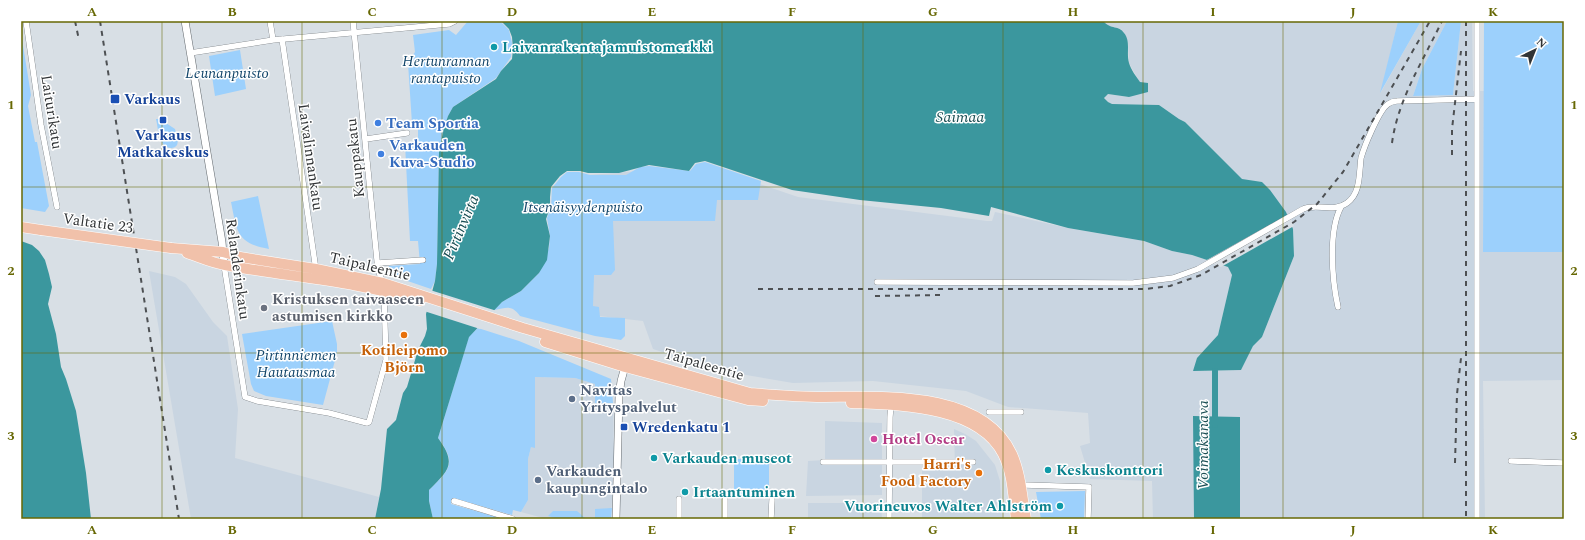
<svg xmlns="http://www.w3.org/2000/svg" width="1585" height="540" font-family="Spectral,serif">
<rect width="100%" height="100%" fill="#d8dfe5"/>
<path fill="#c9d5e1" d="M1103,21H1398L1381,92L1421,21H1447L1422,69L1413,96L1453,95L1461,21H1472L1473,91H1484L1483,252H1564V380L1483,381L1485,519H1240V418L1194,416V519H1153L1152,481L1090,479L1080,446L1090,443L1088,413L1008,407L966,391L873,381L793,383L717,370L653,349L643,321L599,316L553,261L576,176L665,169L691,173L704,165L798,197L987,221H992L995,212L1068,228L1144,241L1172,251L1192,255L1228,267L1232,275L1218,335L1208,346L1193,371L1241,370L1253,346L1262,337L1294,256L1293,229L1262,182L1242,180L1185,122L1179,119L1159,105L1112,104L1108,102L1104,97L1108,94L1129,97L1148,83H1140L1129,63L1128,42L1121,29L1108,27Z
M149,271L175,277L186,284L213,322L227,336L238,409L235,458L379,497L375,519H191Z
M535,377L575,378L595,384V403H613L614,459L611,519H547L521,512L528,500V459L531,447H535Z
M825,421L882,423V495L806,496L808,461L825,460Z
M954,429L965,434L976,441L995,465L1000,481L1002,519H922V469L955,468Z
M808,503H881L882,519H808Z"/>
<path fill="#9cd0fc" d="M468,21H500L509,30L512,43L511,57L496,78L453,107L448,116L444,128L439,151L437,264L435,281L431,289L393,276L388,269L389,266L420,264L418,241H410L405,144L418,143V126L412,124L408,63L415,52L413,35L449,30L456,35Z
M1398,21H1421L1380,93Z
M1447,21H1461L1453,95L1413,96L1422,69Z
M1484,21H1564V252H1483Z
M21,33L31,95L28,106L35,142H37L49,206L45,212L21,208Z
M240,50L246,89L215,96L209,56Z
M156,119H160L175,129C176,134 179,140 177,145C174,150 166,148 163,144C158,138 158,127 156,119Z
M705,162L761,181L758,200H717L715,221H613L615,270L611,275H594L593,306L599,307L600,317L625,318V336L621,340L595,336L520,316C511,304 507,308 494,310L502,302L521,291L539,273L549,248L550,236L547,218L551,208L552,188L561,177L567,172H579L590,175H626L640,167L649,166L690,171L696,164Z
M258,196L269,249C236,243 237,231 231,202Z
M332,321L337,344V353L323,405L266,396L254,391L251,384L242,334Z
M478,328L519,341L611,379L613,403H595V384L575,378L535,377V448L531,447L528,459V500L521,512L513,510L512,515L453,498L451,504L504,519H433L429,501V490C449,470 458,464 438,438L469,336Z
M734,459H769V496H734Z
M1085,491L1084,519H1041L1036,492Z
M612,508L611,519H595V509Z
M553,511H577L585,518L559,519L548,516Z"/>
<path fill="#3b979e" d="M501,21H1103C1111,30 1119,25 1124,33C1131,41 1126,53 1129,63C1131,70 1136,76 1140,82L1148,83V92L1129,97L1108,94L1104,98L1108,102L1112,104L1159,105L1179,119L1185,122L1242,179L1262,182L1270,190L1286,212L1293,229L1294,256L1262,337L1253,346L1241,370L1193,371L1197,358L1218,335L1232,275L1228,267L1192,255L1172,251L1144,241L1068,228L991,207L989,216L941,208L860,200L792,190L705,161L695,163L689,171L649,165L619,173H588L580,171H567L560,176L551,187L550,197V208L546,219L550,236L547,260L539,273L521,291L502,302L469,337L438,438C457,464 449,470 429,490V501L433,519H375L381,489L387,429L396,420L403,393L407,387L418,350L425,336L427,329L426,314L435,281L437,264L439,151L444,128L448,116L453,107L496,79L501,71L512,59L513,49L512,37L509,29Z
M21,241L32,245L39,251L45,260L49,274L52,287L48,304L56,334L61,367L66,379L76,411L86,473L91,519H21Z
M1193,416L1240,417V519H1194Z"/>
<path fill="#d8dfe5" d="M1289,214L1294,226L1221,267L1205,261Z
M430,290L497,311L480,329L424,311Z"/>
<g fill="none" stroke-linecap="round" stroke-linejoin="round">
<path stroke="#3b979e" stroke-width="6" d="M1215,371V425"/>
<defs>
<path id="street" d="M26,21L41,125L57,207
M270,21L273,40
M282,39L316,270
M190,53L273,40L449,24L455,21
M366,139L407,133
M378,263L423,260
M224,265L245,397L257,401L329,413L367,423L369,422L386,360L384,292L383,283L378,270L353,21
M877,282L1133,283L1173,278L1198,269L1303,209C1317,203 1333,213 1347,203C1361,193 1359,173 1361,158C1364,147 1379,110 1388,104C1391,102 1394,101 1397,101L1477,99
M1338,307C1332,280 1328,231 1341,207
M989,412H1021
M1511,461L1564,463
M823,462H973
M1024,485L1089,487L1088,519
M679,499V519
M454,501L513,519
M725,519V500
M771,519L772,500
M889,519L890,417L891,403
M1477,519V21"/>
<path id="secondary" d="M185,21L222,242L224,265
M616,519L619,396L621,381L626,363"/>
<path id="highway" d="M21,227L41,230
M171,248L223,252L240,257L316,269L383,283L523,328L750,393C774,395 798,397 822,397C881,397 982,389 1012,454C1021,474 1022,498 1026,519
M187,253C199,257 212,263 225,265C289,277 356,281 420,301
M545,342L625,367L748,400L763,401
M851,403C898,405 978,405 1003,454C1013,474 1013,497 1016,519"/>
</defs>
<use href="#street" stroke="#656b70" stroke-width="6"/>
<use href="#secondary" stroke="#656b70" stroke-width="8"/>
<use href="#highway" stroke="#fff" stroke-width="11"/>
<use href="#street" stroke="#fff" stroke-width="5.5"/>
<use href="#secondary" stroke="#fff" stroke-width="7"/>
<use href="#highway" stroke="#f1c1aa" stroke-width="10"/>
<path stroke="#4d5053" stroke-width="2" stroke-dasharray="5 5" stroke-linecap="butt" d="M75,21L79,40
M100,21L179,519
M1466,21V519
M1392,143C1398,99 1423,61 1442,21
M1452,155V129L1461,51
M758,289H1145L1170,286L1201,275L1294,222L1317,204L1343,172L1430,21
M875,296L943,295
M1455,463L1457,394L1461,358"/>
<defs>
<path id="highway-bridge" d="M41,230L171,248"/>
</defs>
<use href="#highway-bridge" stroke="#fff" stroke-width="11" stroke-linecap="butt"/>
<use href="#highway-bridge" stroke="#f1c1aa" stroke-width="10"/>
</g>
<path fill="none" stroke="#676804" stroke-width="1" stroke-opacity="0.55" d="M162,21V519M302,21V519M442,21V519M582,21V519M722,21V519M863,21V519M1003,21V519M1143,21V519M1283,21V519M1423,21V519M21,187H1564M21,353H1564"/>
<g fill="#0f9aa8" stroke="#fff" stroke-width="1.5">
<circle cx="494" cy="47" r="4"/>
<circle cx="654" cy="458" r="4"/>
<circle cx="1048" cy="470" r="4"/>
<circle cx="685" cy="492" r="4"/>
<circle cx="1060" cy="506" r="4"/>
</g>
<g fill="#1a4fb4" stroke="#fff" stroke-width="1.5">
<rect x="110" y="94" width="10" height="10" rx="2"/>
<rect x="159" y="116" width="8" height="8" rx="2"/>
<rect x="620" y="423" width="8" height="8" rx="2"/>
</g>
<g fill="#3f7fe0" stroke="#fff" stroke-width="1.5">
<circle cx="378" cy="123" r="4"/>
<circle cx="381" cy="154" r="4"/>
</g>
<circle fill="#6b7280" stroke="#fff" stroke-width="1.5" cx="264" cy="308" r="4"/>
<g fill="#e8710a" stroke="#fff" stroke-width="1.5">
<circle cx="404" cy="335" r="4"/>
<circle cx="979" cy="473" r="4"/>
</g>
<g fill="#5c6f8a" stroke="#fff" stroke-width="1.5">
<circle cx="572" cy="399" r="4"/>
<circle cx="538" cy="480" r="4"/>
</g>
<circle fill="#d1479c" stroke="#fff" stroke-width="1.5" cx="874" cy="439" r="4"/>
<g text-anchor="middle" stroke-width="3" stroke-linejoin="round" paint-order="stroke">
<g font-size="15" font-weight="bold" fill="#0d838f" stroke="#fff" text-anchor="start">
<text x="502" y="52">Laivanrakentajamuistomerkki</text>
<text x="662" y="463">Varkauden museot</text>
<text x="1056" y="475">Keskuskonttori</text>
<text x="693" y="497">Irtaantuminen</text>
<text x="1052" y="511" text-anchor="end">Vuorineuvos Walter Ahlström</text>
</g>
<g font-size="15" font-style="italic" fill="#12456a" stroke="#fff">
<text x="446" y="66">Hertunrannan<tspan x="446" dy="17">rantapuisto</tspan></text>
<text x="227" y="78">Leunanpuisto</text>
<text x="583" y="212">Itsenäisyydenpuisto</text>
<text x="296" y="360">Pirtinniemen<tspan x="296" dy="17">Hautausmaa</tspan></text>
</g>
<g font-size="15" font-weight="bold" fill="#164399" stroke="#fff" text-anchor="start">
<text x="124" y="104">Varkaus</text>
<text x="163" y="140" text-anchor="middle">Varkaus<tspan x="163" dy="17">Matkakeskus</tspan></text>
<text x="632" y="432">Wredenkatu 1</text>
</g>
<g font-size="15" fill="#313436" stroke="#fff">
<text transform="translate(52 112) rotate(81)" y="5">Laiturikatu</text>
<text transform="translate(311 157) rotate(82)" y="5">Laivalinnankatu</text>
<text transform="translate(355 158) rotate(-96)" y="5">Kauppakatu</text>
<text transform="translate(98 223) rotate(8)" y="5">Valtatie 23</text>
<text transform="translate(370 266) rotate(13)" y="5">Taipaleentie</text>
<text transform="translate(238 269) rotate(82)" y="5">Relanderinkatu</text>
<text transform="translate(704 364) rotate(16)" y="5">Taipaleentie</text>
</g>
<g font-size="15" font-weight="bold" fill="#366cbe" stroke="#fff" text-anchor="start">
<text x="386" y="128">Team Sportia</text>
<text x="389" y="150">Varkauden<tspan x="389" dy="17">Kuva-Studio</tspan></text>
</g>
<g font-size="15" font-weight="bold" fill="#5b616d" stroke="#fff" text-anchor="start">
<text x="272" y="304">Kristuksen taivaaseen<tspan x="272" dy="17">astumisen kirkko</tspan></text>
</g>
<g font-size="15" font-weight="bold" fill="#c56008" stroke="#fff">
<text x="404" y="355">Kotileipomo<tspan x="404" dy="17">Björn</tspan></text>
<text x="971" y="469" text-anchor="end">Harri's<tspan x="971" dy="17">Food Factory</tspan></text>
</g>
<g font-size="15" font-weight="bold" fill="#4e5e75" stroke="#fff" text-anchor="start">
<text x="580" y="395">Navitas<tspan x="580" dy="17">Yrityspalvelut</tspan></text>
<text x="546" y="476">Varkauden<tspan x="546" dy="17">kaupungintalo</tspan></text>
</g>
<g font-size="15" font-weight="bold" fill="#b23c85" stroke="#fff" text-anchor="start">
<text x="882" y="444">Hotel Oscar</text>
</g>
<g font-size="16" font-style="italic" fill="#1b4f54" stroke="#fff">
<text x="960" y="122">Saimaa</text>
<text transform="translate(460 227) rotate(-67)" y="6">Pirtinvirta</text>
<text transform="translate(1202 445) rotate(-90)" y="6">Voimakanava</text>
</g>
</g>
<rect width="1585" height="540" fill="none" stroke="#ffffff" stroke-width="44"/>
<g transform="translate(1535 50) rotate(43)" stroke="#ffffff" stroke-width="3" paint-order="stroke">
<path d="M0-3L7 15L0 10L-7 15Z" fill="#313436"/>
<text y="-6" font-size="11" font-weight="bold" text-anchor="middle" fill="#313436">N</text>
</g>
<rect x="22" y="22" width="1541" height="496" fill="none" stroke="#676804" stroke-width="1.5"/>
<g font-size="13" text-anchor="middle" font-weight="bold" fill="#676804">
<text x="92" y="16">A</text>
<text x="232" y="16">B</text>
<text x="372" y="16">C</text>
<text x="512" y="16">D</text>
<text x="652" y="16">E</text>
<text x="792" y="16">F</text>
<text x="933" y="16">G</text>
<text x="1073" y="16">H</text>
<text x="1213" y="16">I</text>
<text x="1353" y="16">J</text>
<text x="1493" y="16">K</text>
<text x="11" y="109">1</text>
<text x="1574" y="109">1</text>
<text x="11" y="275">2</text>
<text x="1574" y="275">2</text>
<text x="11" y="440">3</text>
<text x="1574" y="440">3</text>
<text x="92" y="534">A</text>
<text x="232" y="534">B</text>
<text x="372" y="534">C</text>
<text x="512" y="534">D</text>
<text x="652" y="534">E</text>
<text x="792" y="534">F</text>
<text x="933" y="534">G</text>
<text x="1073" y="534">H</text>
<text x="1213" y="534">I</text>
<text x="1353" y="534">J</text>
<text x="1493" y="534">K</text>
</g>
</svg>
